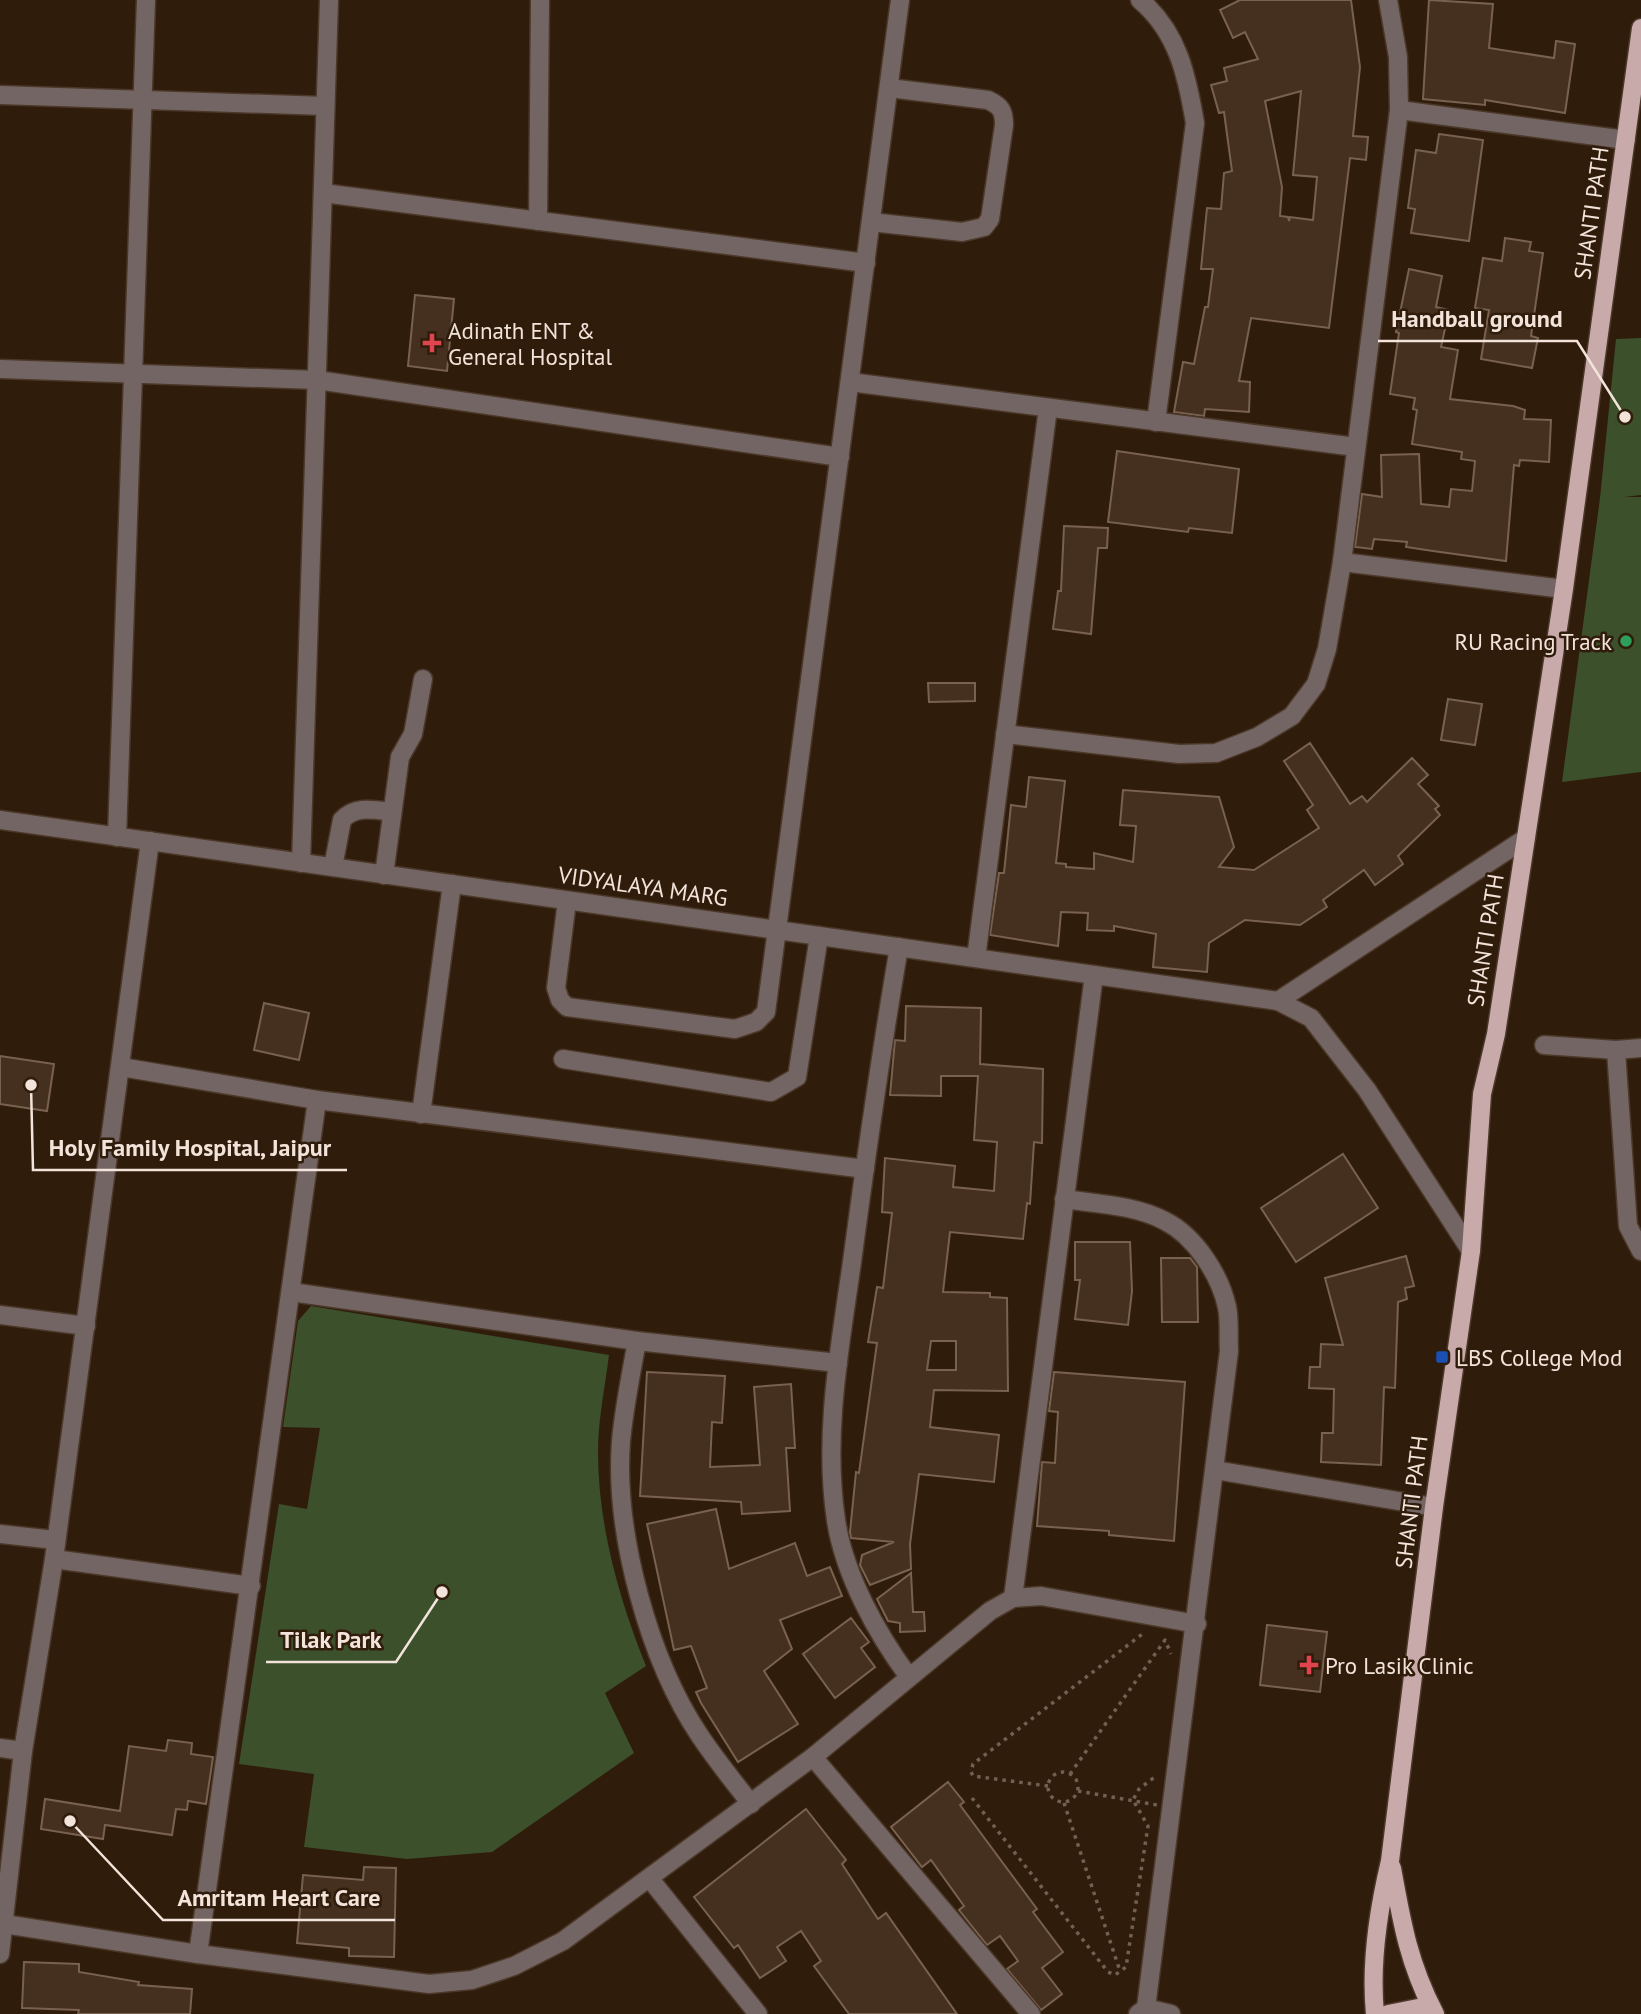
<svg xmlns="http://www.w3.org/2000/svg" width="1641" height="2014" viewBox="0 0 1641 2014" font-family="'PT Sans',sans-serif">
  <rect width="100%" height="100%" fill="#301c0b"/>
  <!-- green -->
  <g fill="#3c502c">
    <polygon points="1641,338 1641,495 1624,497 1641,497 1641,772 1562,782 1600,498 1616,339"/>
    <path d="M311 1306 609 1355C605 1387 598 1420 598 1452 598 1525 619 1599 646 1666L605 1693 634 1753 492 1852 407 1859 304 1847 314 1774 239 1764 279 1504 307 1509 320 1428 283 1427 298 1321Z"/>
  </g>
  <!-- building -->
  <g fill="#452f1f" stroke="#79614f" stroke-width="2" fill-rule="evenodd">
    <path d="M1240 0H1351L1360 67 1353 136 1368 137 1366 160 1350 158 1329 328 1251 318 1239 381 1250 382 1249 412 1205 409 1204 416 1174 412 1183 362 1194 364 1205 307H1208L1213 269H1201L1207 208 1221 209 1224 173 1232 171 1224 112 1219 113 1211 85 1227 81 1224 68 1258 59 1245 32 1233 38 1220 10ZM1301 91 1293 175 1317 177 1313 220 1290 217 1289 221 1288 217 1280 216 1282 187 1265 101Z"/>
    <polygon points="1429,0 1493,4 1489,48 1554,58 1556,41 1575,44 1565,113 1485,100 1485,105 1423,99"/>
    <polygon points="1439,134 1483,140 1469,241 1411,233 1415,209 1408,208 1416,150 1436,153"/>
    <polygon points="1505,238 1531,242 1529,251 1543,253 1531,336 1538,338 1532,368 1481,359 1489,310 1475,308 1483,258 1502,261"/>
    <polygon points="1409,269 1442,276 1436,307 1449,310 1441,347 1458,350 1450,399 1513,406 1525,410 1524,419 1551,420 1549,462 1520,460 1519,466 1514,465 1506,561 1433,551 1406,547 1407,542 1374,539 1372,549 1355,547 1362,494 1382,497 1381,455 1419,454 1421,504 1449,507 1451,489 1472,491 1475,461 1461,459 1462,452 1412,444 1417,410 1413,409 1415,398 1390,394 1399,333 1396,332"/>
    <polygon points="415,295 454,299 447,371 408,366"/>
    <polygon points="1117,451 1239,469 1232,533 1189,528 1188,532 1108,522"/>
    <polygon points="1064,526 1108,528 1107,548 1098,548 1091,634 1053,629 1058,591 1061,591"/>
    <polygon points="928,683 975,683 975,701 929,702"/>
    <polygon points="1448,699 1482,704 1475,745 1441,740"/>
    <polygon points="1310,743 1350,804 1362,796 1367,802 1412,758 1428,775 1418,784 1439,806 1435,809 1440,815 1398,856 1403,864 1375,885 1364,870 1323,900 1327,907 1300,925 1245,920 1209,943 1207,972 1153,967 1156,934 1114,926 1114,931 1087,930 1088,913 1061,912 1058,946 990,935 999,873 1004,873 1011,805 1026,807 1029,777 1065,781 1056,863 1066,864 1066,867 1094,869 1094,853 1133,862 1136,826 1120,825 1123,790 1219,797 1234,847 1219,867 1254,870 1319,828 1307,810 1313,805 1284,761"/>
    <polygon points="264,1003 309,1013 299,1060 254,1050"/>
    <path d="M906 1006 981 1008 980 1064 1043 1069 1042 1143 1034 1142 1030 1204 1027 1203 1023 1239 950 1232 943 1292 990 1293V1297L1007 1298 1008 1391 934 1390 930 1427 999 1435 994 1482 919 1474 910 1544 911 1569 870 1585 860 1565 862 1555 894 1542 851 1538 850 1532 856 1472 859 1473 877 1343 868 1342 877 1287 883 1288 892 1213 882 1212 885 1158 955 1166 953 1187 994 1191 997 1142 974 1140 978 1076H941V1096L890 1095 895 1040 905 1041ZM931 1341H956V1370H927Z"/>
    <polygon points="0,1056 54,1064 47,1111 0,1104"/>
    <polygon points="1343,1154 1378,1208 1296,1262 1261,1208"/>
    <polygon points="1075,1242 1130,1242 1132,1291 1128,1325 1075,1319 1080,1280 1075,1280"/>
    <polygon points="1406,1256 1414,1286 1405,1288 1407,1299 1398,1302 1395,1388 1384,1387 1381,1465 1321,1462 1322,1433 1333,1433 1334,1389 1309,1388 1310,1367 1320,1367 1321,1344 1343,1345 1325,1278"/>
    <polygon points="1161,1258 1190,1258 1197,1267 1198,1322 1162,1322"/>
    <polygon points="647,1372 725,1376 722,1423 712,1422 710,1467 760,1465 754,1387 791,1384 795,1448 786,1448 790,1511 742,1514 741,1502 640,1496"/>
    <polygon points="1054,1372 1185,1382 1174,1541 1109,1535 1109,1531 1037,1526 1042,1462 1055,1463 1058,1412 1049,1411"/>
    <polygon points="716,1509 729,1569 795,1543 807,1576 830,1567 842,1596 780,1620 792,1649 764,1671 798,1724 738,1762 701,1703 696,1692 707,1688 691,1646 674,1650 647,1524"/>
    <polygon points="911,1573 913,1612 924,1612 925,1631 900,1632 900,1623 888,1621 877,1599"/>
    <polygon points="851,1618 869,1642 861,1648 875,1667 835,1698 803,1654"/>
    <polygon points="1267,1625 1327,1632 1320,1692 1260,1685"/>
    <polygon points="168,1740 192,1743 191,1754 213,1757 206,1804 188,1801 187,1810 176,1809 172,1835 105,1825 103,1839 41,1829 45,1799 120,1811 129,1746 166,1751"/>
    <polygon points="948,1782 964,1802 960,1805 1037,1909 1033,1912 1063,1952 1042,1968 1062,1994 1041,2010 1007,1969 1018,1961 1000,1936 987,1945 959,1910 964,1906 931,1860 922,1867 891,1827"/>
    <polygon points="806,1809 846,1860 842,1864 878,1919 886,1913 957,2014 849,2014 814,1966 821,1961 801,1931 777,1947 786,1961 760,1978 738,1945 734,1948 694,1897"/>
    <polygon points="364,1867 396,1868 394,1957 349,1956 349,1948 297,1943 303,1875 363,1880"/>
    <polygon points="24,1962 79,1964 79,1972 139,1982 138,1985 192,1989 190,2014 78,2014 79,2010 22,2008"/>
  </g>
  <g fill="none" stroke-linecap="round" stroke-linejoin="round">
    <defs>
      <g id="minor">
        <path d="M1140 0C1178 32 1187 76 1195 123L1156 422"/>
        <polyline points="0,95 325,106"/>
        <polyline points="1399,110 1626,140"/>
        <polyline points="323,193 866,263"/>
        <polyline points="538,221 540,0"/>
        <path d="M871 222 962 232 984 227 990 219 1004 125C1004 111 1001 106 988 100L889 88"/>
        <polyline points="0,369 317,380 840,457"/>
        <polyline points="850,382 1356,447"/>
        <polyline points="1342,562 1564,589"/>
        <polyline points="1005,734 1179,754 1216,753 1257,737 1292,716 1316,684 1327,649 1342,562 1399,110 1398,57 1388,0"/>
        <polyline points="0,820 1278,1001 1311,1018 1367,1090 1471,1251"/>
        <polyline points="117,837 146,0"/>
        <polyline points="301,863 329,0"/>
        <path d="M333 867 342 820C355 805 375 810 392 812"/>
        <polyline points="384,875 400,757 413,734 423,679"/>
        <polyline points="567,901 556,988 560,1000 567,1007 735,1029 756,1022 766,1012 900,0"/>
        <path d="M899 947C881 1052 866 1157 852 1262 840 1347 823 1434 836 1520 844 1574 877 1634 909 1677"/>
        <polyline points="976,958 1048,408"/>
        <polyline points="1278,1001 1526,838"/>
        <polyline points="1544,1045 1616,1050 1628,1226 1641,1251"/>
        <polyline points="1616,1050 1641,1048"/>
        <polyline points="563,1059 771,1092 797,1077 819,936"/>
        <polyline points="121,1067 317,1100 865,1169"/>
        <polyline points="421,1114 452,884"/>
        <path d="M1064 1199C1097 1204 1135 1205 1165 1221 1195 1236 1220 1275 1227 1307 1230 1321 1228 1337 1229 1351L1146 2008"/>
        <polyline points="291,1292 637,1341 838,1363"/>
        <polyline points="0,1315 86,1326"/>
        <path d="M637 1341C631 1374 624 1408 621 1441 614 1533 649 1660 700 1736 716 1760 734 1782 751 1804"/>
        <polyline points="1215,1470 1434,1507"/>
        <polyline points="0,1534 55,1540"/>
        <polyline points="54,1559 251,1586"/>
        <polyline points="1013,1598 1094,975"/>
        <polyline points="0,1748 23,1751"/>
        <polyline points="813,1757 1031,2014"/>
        <polyline points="650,1879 758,2014"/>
        <polyline points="4,1924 198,1954 429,1984 472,1980 514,1966 563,1941 813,1757 990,1611 1013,1598 1041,1596 1197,1624"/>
        <polyline points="0,1954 23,1751 54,1559 150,841"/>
        <polyline points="198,1954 317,1100"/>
        <polyline points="1138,2014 1146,2008 1171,2014"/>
      </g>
      <g id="major">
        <path d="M1392 1868C1402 1924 1409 1964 1435 2014"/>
        <path d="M1375 2014C1370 1963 1378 1911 1390 1861L1434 1507 1471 1251 1482 1094 1496 1034 1564 589 1641 28"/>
        <polyline points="1388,2014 1418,2008 1430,2014"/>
      </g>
    </defs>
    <!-- minor casing -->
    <use href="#minor" stroke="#4b3828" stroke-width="21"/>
    <!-- major casing -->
    <use href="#major" stroke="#4b3828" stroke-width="21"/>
    <!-- path -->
    <g stroke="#726052" stroke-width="3.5" stroke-dasharray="3.5 5" stroke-linecap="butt">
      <circle cx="1063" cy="1787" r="15"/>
      <polyline points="1070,1774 1165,1640 1171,1654"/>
      <polyline points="1048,1786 973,1776 971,1772 973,1764 1145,1632"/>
      <polyline points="1078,1791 1157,1805"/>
      <polyline points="972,1798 1108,1972 1115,1975 1126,1967 1148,1826 1133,1800 1139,1789 1156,1776"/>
      <polyline points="1064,1803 1120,1971"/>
    </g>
    <!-- minor -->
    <use href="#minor" stroke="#746565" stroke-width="18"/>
    <!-- major -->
    <use href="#major" stroke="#c8aaaa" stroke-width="18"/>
  </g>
  <!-- markers -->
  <g fill="#e0444e" stroke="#301c0b" stroke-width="2.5">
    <path d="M428.5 332.5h7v7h7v7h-7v7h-7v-7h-7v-7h7z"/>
    <path d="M1305.5 1654.5h7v7h7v7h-7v7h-7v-7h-7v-7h7z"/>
  </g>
  <circle fill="#2e9e5b" stroke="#301c0b" stroke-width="2.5" cx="1626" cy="641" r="7"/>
  <rect fill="#1a4fb4" stroke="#301c0b" stroke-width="2.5" x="1435" y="1350" width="14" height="14" rx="3.5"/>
  <g text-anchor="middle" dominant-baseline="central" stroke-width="5" stroke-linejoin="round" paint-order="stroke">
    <!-- street labels -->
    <g font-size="23" fill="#f2e4da" stroke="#301c0b">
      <text transform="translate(1591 213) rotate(-82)">SHANTI PATH</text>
      <text transform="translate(643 886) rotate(8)">VIDYALAYA MARG</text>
      <text transform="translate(1485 940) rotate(-81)">SHANTI PATH</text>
      <text transform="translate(1411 1502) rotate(-83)">SHANTI PATH</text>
    </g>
    <!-- poi labels -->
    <g font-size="23" fill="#f2e4da" stroke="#301c0b" text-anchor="start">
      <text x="448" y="330">Adinath ENT &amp;<tspan x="448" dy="26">General Hospital</tspan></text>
      <text x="1612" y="641" text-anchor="end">RU Racing Track</text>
      <text x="1456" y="1357">LBS College Mod</text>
      <text x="1325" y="1665">Pro Lasik Clinic</text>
    </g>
  </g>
  <!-- callouts -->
  <path fill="none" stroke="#f2e4da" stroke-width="2.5" d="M1625 417L1577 341H1378M31 1085L33 1170H347M442 1592L396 1662H266M70 1821L163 1920H395"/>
  <g fill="#f2e4da" stroke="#301c0b" stroke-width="2.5">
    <circle cx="1625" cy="417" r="7"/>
    <circle cx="31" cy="1085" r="7"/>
    <circle cx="442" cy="1592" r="7"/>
    <circle cx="70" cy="1821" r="7"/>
  </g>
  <g font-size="24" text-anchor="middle" font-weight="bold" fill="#f2e4da" stroke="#301c0b" stroke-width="5" stroke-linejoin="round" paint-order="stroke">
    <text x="1477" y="327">Handball ground</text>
    <text x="190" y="1156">Holy Family Hospital, Jaipur</text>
    <text x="331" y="1648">Tilak Park</text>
    <text x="279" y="1906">Amritam Heart Care</text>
  </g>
</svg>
